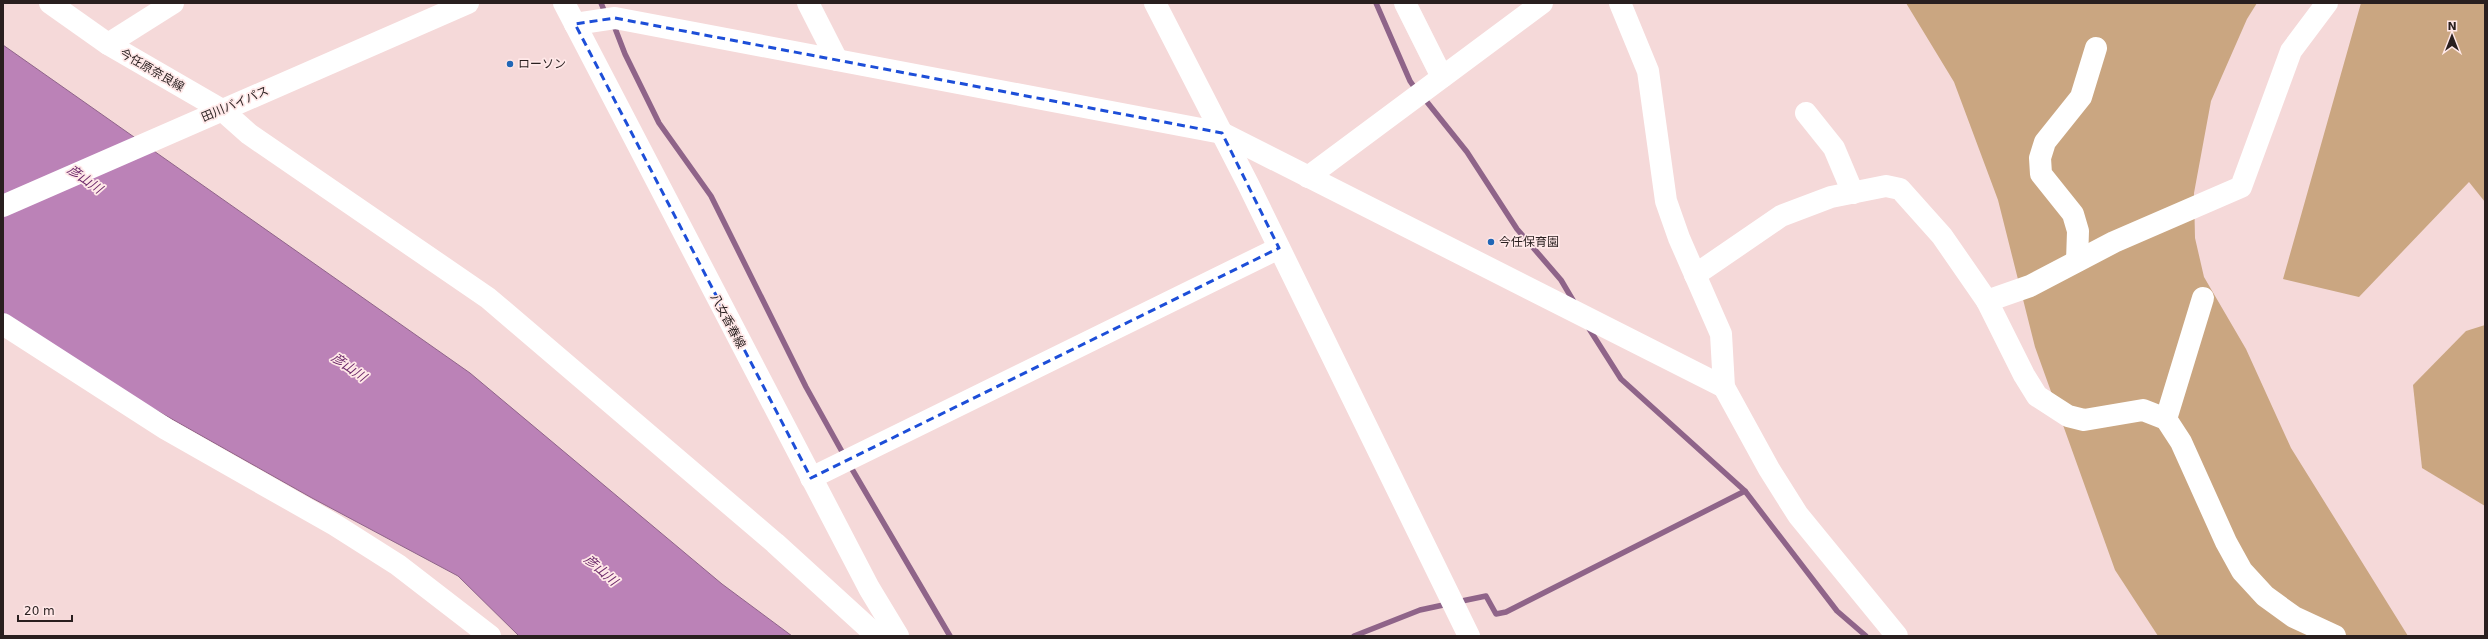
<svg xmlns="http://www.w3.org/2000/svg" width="2488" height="639" viewBox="0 0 2488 639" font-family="'DejaVu Sans','Noto Sans JP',sans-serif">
  <rect width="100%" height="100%" fill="#f5d9d9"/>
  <!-- green -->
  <g fill="#caa681">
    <polygon points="1906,3 2257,3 2247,19 2211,101 2194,193 2195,238 2204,277 2246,349 2291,448 2408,636 2158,636 2115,570 2035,347 1998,200 1954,82"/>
    <polygon points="2361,3 2485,3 2485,202 2469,182 2359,297 2283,279"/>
    <polygon points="2485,325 2485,506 2422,468 2413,385 2466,331"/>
  </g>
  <!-- water -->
  <polygon fill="#bb82b7" stroke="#8f6489" points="3,45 470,373 722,584 792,636 519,636 458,576 312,498 37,343 3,312"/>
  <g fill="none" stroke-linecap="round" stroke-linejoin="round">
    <!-- stream -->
    <g stroke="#8f6489" stroke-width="5.5">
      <polyline points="601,3 606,15"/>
      <polyline points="1376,3 1410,81 1417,91"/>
      <polyline points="613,23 625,54 659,123 711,196 806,387 845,457"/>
      <polyline points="1423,97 1467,152 1517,229 1561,280 1574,302"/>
      <polyline points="1588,327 1621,379 1745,491 1837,611 1866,636"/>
      <polyline points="849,464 950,636"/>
      <polyline points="1457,602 1486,596 1496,614 1506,612 1745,491"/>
      <polyline points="1354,636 1420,610 1448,604"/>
    </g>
    <!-- minor -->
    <g stroke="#fff" stroke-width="22">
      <polyline points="50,3 108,44"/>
      <polyline points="808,3 837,60"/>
      <polyline points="1155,3 1248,184 1469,636"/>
      <polyline points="1405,3 1442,77"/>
      <polyline points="1620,3 1648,71 1666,201 1679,238 1721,334 1724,387 1769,469 1798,515 1897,636"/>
      <polyline points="2327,3 2291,51 2241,187 2114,242 2030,286 1987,301 2024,375 2037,396 2068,416 2084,420 2143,410 2166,419 2181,442 2226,542 2242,571 2265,596 2294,617 2335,636"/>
      <polyline points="575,24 615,18 1222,133 1724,387"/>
      <polyline points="222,110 249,134 488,298 775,543 877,636"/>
      <polyline points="1806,113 1834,148 1853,193"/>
      <polyline points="1308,177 1542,3"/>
      <polyline points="2077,261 2078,231 2073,214 2041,174 2040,158 2045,142 2081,97 2096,48"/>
      <polyline points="1695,275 1781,216 1831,197 1886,186 1900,189 1942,236 1987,301"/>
      <polyline points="3,324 166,429 335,525 398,565 490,636"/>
      <polyline points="2166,419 2203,298"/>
      <polyline points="811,478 1279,248"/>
    </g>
    <!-- major -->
    <g stroke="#fff" stroke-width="22">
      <polyline points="173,3 108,44 222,110"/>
      <polyline points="564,3 869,588 898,636"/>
    </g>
    <!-- highway -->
    <polyline stroke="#fff" stroke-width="22" points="3,206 468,3"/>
  </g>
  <!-- marked area -->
  <path fill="none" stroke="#1d4ed8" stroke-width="3" stroke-dasharray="8 5" stroke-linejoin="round" d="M615 18 1222 133 1279 248 811 478 575 24Z"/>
  <!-- markers -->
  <g fill="#2066b6" stroke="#ffe8e8" stroke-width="1.5">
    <circle cx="510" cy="64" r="4"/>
    <circle cx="1491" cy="242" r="4"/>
  </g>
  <g text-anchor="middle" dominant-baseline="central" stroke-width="3.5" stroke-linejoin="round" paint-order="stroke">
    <!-- poi labels -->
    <g font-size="12" fill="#291f1f" stroke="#ffe8e8" text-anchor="start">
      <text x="518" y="64">ローソン</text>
      <text x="1499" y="242">今任保育園</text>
    </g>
    <!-- street labels -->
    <g font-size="12" fill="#291f1f" stroke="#ffe8e8">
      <text transform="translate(152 70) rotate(30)">今任原奈良線</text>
      <text transform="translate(235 104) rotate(-23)">田川バイパス</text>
      <text transform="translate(728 321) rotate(62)">八女香春線</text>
    </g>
    <!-- water labels -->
    <g font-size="13" font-style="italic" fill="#6c286a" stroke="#ffe8e8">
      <text transform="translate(85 179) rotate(35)">彦山川</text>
      <text transform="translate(349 367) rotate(35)">彦山川</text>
      <text transform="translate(601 570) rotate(41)">彦山川</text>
    </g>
  </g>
  <!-- border -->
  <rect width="2488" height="639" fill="none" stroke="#291f1f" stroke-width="8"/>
  <!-- north arrow -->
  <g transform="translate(2452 36)" stroke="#ffe8e8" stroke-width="3" paint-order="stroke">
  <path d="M0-3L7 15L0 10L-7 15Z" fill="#291f1f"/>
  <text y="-6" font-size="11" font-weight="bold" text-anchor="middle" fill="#291f1f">N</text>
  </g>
  <!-- scale -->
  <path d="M18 615v6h54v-6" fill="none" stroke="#291f1f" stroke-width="2"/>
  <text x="24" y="615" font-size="12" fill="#291f1f" stroke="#ffe8e8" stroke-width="3" paint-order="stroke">20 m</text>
</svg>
